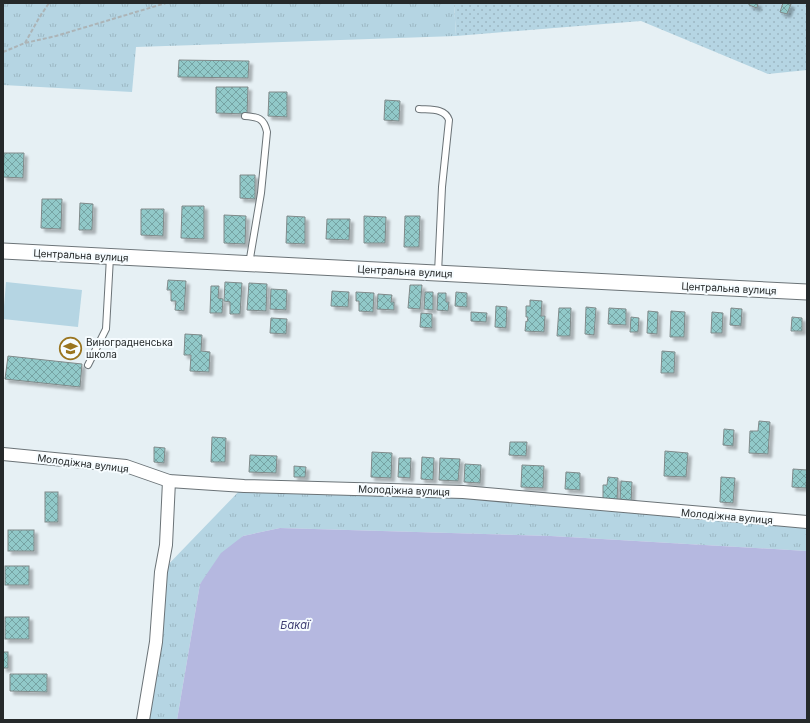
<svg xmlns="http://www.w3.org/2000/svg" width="810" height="723" viewBox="0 0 810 723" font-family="Inter,sans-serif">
  <defs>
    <pattern id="grass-tufts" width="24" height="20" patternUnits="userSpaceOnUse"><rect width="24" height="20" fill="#b5d5e3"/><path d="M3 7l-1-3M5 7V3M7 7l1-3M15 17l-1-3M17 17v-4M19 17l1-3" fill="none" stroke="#9cb7c3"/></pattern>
    <pattern id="park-dots" width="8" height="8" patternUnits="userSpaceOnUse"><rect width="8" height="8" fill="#b5d5e3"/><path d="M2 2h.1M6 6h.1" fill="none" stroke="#9cb7c3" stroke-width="1.8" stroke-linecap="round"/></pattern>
    <pattern id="building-cross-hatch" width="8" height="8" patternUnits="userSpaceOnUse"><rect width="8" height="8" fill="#91c9c9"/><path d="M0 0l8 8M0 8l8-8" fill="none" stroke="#76a3a3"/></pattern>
    <filter id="shadow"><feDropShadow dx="3.5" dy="3.5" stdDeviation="1" flood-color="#0004"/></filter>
  </defs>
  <rect width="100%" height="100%" fill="#e6f0f4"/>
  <!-- grass -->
  <g fill="url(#grass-tufts)">
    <polygon points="3,3 454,3 456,36 136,47 132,92 3,85"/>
    <polygon points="244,486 314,487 807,522 807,551 551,536 280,528 243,536 200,584 177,720 143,720 161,572"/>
  </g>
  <!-- park -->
  <polygon fill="url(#park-dots)" points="454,3 807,3 807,70 768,74 641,21 456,36"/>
  <!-- pitch -->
  <polygon fill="#b5d5e3" points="6,282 82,290 78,327 3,319"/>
  <!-- water -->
  <polygon fill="#b5b8e0" points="280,528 551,536 807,551 807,720 177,720 200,584 221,553 243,536"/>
  <!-- building -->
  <g fill="url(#building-cross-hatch)" stroke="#808a8a" filter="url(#shadow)">
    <polygon points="749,3 758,3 757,8 749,5"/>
    <polygon points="783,3 791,4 787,14 780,12"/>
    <polygon points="179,60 249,61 248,78 178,77"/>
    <polygon points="216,87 248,87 247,114 216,113"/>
    <polygon points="269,92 287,92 287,117 268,116"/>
    <polygon points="385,100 400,101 399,121 384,120"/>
    <polygon points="4,153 24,153 23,178 3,177"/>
    <polygon points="240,175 255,175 255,199 240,198"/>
    <polygon points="42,199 62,199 61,229 41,228"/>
    <polygon points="80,203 93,204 92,230 79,230"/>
    <polygon points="182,206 204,206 204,239 181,238"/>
    <polygon points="141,209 164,209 163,236 141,235"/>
    <polygon points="224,215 246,216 245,244 224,243"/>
    <polygon points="287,216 305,217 305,244 286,243"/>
    <polygon points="364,216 386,217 385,243 364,243"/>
    <polygon points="405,216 420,216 419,247 404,247"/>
    <polygon points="327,219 350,219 349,240 326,239"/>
    <polygon points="168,280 186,281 184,311 175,310 176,301 171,301 171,290 167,290"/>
    <polygon points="225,282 242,283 240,314 230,314 230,302 224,301"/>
    <polygon points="249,283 267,284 266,311 247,310"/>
    <polygon points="410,285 422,285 420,309 408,308"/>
    <polygon points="211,286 219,286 218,298 223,299 222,313 210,313"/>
    <polygon points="271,289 287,290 286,310 270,309"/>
    <polygon points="332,291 349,292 348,307 331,306"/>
    <polygon points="356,292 374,293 373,312 359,311 359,301 356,301"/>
    <polygon points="425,292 433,292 433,310 424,309"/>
    <polygon points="456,292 467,293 467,307 455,306"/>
    <polygon points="438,293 446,293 446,302 449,302 448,311 437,310"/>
    <polygon points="378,294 392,295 391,302 394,302 394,310 377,309"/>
    <polygon points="530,300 542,301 541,316 545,316 544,332 525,331 526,321 527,322 528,317 526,317 526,306 530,306"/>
    <polygon points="496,306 507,307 506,328 495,327"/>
    <polygon points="586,307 596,308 594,335 585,334"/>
    <polygon points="559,308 571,308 570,336 557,336"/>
    <polygon points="609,308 626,309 626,325 608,324"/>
    <polygon points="731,308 742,309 741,326 730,325"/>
    <polygon points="648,311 658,312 657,334 647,333"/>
    <polygon points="671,311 685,312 684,337 670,337"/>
    <polygon points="471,312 487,313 486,322 471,321"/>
    <polygon points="712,312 723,313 722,333 711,333"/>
    <polygon points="421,313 432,314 432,328 420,327"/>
    <polygon points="631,317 639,318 638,332 630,332"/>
    <polygon points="792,317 802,318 802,331 791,331"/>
    <polygon points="271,318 287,319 286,334 270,333"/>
    <polygon points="185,334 202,335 201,351 210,352 209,372 190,371 191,355 184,355"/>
    <polygon points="662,351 675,352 674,373 661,373"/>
    <polygon points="8,356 82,364 80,387 5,379"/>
    <polygon points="759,421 770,422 768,454 749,453 750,431 758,431"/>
    <polygon points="724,429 734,430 733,446 723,445"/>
    <polygon points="212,437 226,438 225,462 211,462"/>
    <polygon points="510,442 527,442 526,456 509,455"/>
    <polygon points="154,447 165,448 164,463 154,462"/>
    <polygon points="665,451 688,453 686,477 664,476"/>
    <polygon points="372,452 392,453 391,478 371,477"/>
    <polygon points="250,455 277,456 276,473 249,472"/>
    <polygon points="422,457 434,458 433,480 421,479"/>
    <polygon points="399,458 411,458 410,478 398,477"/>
    <polygon points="440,458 460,459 458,481 439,480"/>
    <polygon points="465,464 481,465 480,483 464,482"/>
    <polygon points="522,465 544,466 543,488 521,487"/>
    <polygon points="294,466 306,467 305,477 294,477"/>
    <polygon points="793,469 807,470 806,488 792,487"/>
    <polygon points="566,472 580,473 580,490 565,489"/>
    <polygon points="608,477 618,478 617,501 603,501 603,485 607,485"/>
    <polygon points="721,477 735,478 733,503 720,502"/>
    <polygon points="621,481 632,482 631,503 620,502"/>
    <rect x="45" y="492" width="13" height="30"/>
    <rect x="8" y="530" width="26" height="21"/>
    <rect x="5" y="566" width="24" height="19"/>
    <rect x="5" y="617" width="24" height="22"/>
    <rect x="3" y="652" width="5" height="16"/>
    <polygon points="10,674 47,674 47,692 10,691"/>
  </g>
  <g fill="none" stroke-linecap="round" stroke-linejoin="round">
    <defs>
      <g id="service">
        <path d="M419 109C430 110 445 108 449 120L442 187 438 273"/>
        <path d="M245 116C258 117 264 118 267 132L261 193 249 264"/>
        <polyline points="88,365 106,329 110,257"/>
      </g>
      <g id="minor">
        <polyline points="3,454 126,466 169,481 244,486 463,492 807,522"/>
        <polyline points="143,720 156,642 161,572 166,545 169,481"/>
      </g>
      <polyline id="tertiary" points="3,251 807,292"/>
    </defs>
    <!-- service casing -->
    <use href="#service" stroke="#6b7377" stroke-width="8"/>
    <!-- minor casing -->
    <use href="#minor" stroke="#6b7377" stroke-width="14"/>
    <!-- tertiary casing -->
    <use href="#tertiary" stroke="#6b7377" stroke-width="17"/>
    <!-- path -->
    <g stroke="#acb4b7" stroke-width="2" stroke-dasharray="4 2" stroke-linecap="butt">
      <polyline points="25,43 39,18 49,3"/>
      <polyline points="3,52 25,43 56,36 166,3"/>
    </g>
    <!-- service -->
    <use href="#service" stroke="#fff" stroke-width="6"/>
    <!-- minor -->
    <use href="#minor" stroke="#fff" stroke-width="12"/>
    <!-- tertiary -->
    <use href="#tertiary" stroke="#fff" stroke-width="15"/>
  </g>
  <!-- icons -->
  <defs>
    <symbol id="school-ring" viewBox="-11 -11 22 22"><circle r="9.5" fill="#f6fcff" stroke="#9a7520" stroke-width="1.5"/><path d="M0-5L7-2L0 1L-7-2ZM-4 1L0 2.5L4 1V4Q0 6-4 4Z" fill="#9a7520"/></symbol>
  </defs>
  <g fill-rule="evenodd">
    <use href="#school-ring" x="58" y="336" width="25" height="25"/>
  </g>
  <g text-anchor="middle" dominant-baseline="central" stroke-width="4" stroke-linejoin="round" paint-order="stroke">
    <!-- street labels -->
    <g font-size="10" fill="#25292a" stroke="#f6fcff">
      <text transform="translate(81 255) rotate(3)">Центральна вулиця</text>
      <text transform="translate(405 271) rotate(3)">Центральна вулиця</text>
      <text transform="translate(729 288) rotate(3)">Центральна вулиця</text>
      <text transform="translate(83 463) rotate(7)">Молодіжна вулиця</text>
      <text transform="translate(404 490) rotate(2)">Молодіжна вулиця</text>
      <text transform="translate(727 516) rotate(5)">Молодіжна вулиця</text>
    </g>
    <!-- poi labels -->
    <g font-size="10" fill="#25292a" stroke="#f6fcff" text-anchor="start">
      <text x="86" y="342">Виноградненська<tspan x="86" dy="12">школа</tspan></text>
    </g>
    <!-- water labels -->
    <g font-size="11" font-style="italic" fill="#3e3e72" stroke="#f6fcff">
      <text x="295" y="625">Бакаї</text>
    </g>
  </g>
  <!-- border -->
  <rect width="810" height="723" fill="none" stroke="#25292a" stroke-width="8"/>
</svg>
